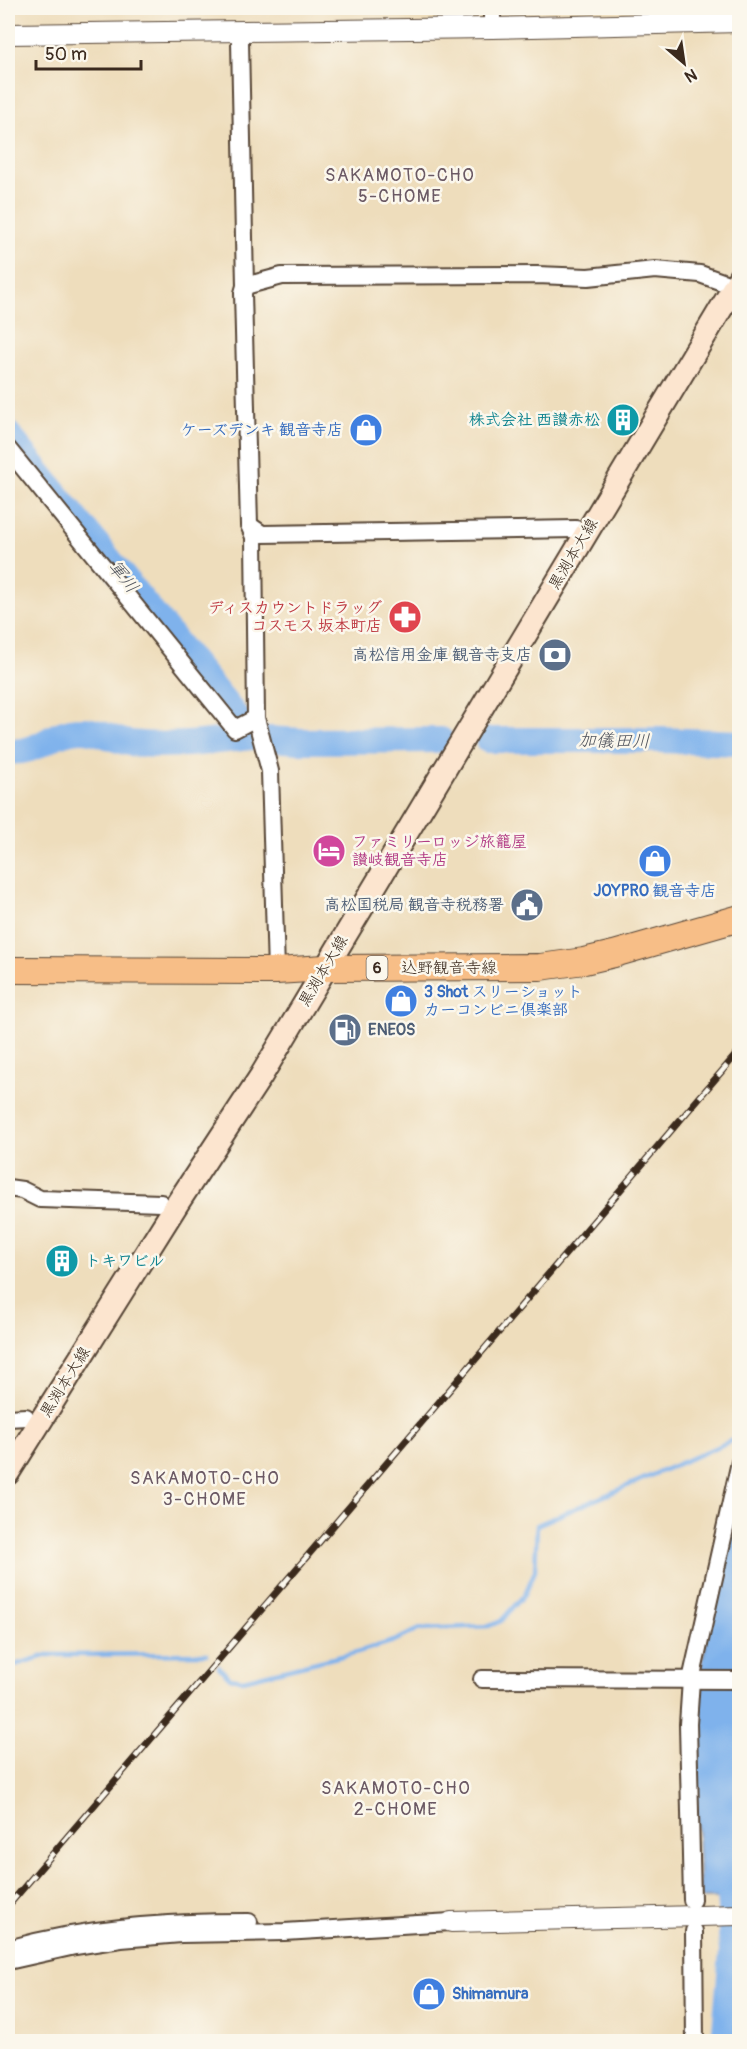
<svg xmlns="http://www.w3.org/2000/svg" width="747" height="2049" viewBox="0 0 747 2049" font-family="Pangolin,'Klee One',sans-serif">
  <rect width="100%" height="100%" fill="#fbf7ec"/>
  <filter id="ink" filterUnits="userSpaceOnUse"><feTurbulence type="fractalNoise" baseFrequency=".0167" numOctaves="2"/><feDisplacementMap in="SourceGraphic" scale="12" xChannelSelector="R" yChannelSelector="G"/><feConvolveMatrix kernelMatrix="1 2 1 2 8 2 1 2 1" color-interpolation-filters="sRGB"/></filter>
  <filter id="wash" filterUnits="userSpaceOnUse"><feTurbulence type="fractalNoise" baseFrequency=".008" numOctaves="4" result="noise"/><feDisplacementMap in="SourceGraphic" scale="24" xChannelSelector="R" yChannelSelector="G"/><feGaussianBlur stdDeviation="1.35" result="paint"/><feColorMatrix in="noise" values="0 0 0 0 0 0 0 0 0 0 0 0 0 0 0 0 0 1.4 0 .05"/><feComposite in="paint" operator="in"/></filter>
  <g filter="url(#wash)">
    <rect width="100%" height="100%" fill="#eeddbc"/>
    <!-- water -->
    <polygon fill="#7fb2ec" stroke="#5d6e85" stroke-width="1.5" points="739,1494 739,1898 700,1898 694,1712 702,1663"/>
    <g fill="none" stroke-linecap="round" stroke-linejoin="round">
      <!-- stream -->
      <g stroke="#7fb2ec" stroke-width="4.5">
        <polyline points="8,1667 48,1655 207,1654"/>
        <polyline points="219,1667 230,1678 243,1680 354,1653 394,1641 420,1629 489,1626 501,1621 525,1594 535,1571 537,1525 740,1437"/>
      </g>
      <!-- river -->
      <g stroke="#7fb2ec" stroke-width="26">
        <polyline points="8,434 238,719"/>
        <polyline points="268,739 301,741 441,740"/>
        <polyline points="488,740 659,740 740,743"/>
        <path d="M8 751C40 755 50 730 81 730 97 729 114 741 130 743 170 748 211 742 251 737"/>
        <polyline points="724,2042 732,1953 728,1865"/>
      </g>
    </g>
  </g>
  <g filter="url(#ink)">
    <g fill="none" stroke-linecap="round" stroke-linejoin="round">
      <defs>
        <g id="minor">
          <polyline points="492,8 492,28"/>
          <polyline points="240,41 245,286 243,293 249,525 254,537 256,718 270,771 276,971"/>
          <polyline points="245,286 282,276 537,275 588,277 655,270 700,274 725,283"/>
          <polyline points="8,449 235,729 256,718"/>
          <polyline points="249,525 262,534 576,529"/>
          <polyline points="8,1188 22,1190 40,1199 161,1203"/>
          <polyline points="8,1418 26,1417"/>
          <polyline points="482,1679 740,1680"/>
          <polyline points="692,1900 688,1724 691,1680 740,1462"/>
          <polyline points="694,1931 695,2042"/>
          <path d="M8 1949C86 1927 168 1922 249 1922"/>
          <polyline points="8,1961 75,1946 121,1939 181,1934 284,1932 451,1922"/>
        </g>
        <g id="tertiary">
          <polyline points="8,34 492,28 740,22"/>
          <polyline points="451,1922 740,1915"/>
        </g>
        <polyline id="secondary" points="8,1473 177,1204 261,1076 740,277"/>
        <polyline id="primary" points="8,970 276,971 325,968 540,967 584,961 614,954 740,918"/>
      </defs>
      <!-- minor casing -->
      <use href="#minor" stroke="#564536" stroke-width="20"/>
      <!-- tertiary casing -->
      <use href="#tertiary" stroke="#564536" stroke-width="22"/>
      <!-- secondary casing -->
      <use href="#secondary" stroke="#564536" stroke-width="26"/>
      <!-- primary casing -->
      <use href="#primary" stroke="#564536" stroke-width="28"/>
      <!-- minor -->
      <use href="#minor" stroke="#fff" stroke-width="16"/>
      <!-- tertiary -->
      <use href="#tertiary" stroke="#fff" stroke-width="20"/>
      <!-- secondary -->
      <use href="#secondary" stroke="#fce5cf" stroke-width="22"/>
      <!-- primary -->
      <use href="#primary" stroke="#f7be87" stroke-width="26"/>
      <defs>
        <polyline id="rail" points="8,1906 740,1050"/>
      </defs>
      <!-- rail casing -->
      <use href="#rail" stroke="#3b2a1e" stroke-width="7"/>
      <!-- rail -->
      <use href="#rail" stroke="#fbf7ec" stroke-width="4.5" stroke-dasharray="14" stroke-linecap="butt"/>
    </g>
  </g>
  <!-- icons -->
  <defs>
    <symbol id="building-disc" viewBox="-11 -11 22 22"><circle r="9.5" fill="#0f9aa8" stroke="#fbf7ec"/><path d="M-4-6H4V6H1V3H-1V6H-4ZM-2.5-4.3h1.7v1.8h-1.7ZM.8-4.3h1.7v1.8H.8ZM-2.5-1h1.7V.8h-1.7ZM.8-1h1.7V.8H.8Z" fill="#fff"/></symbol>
    <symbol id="shop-disc" viewBox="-11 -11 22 22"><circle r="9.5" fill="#3f7fe0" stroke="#fbf7ec"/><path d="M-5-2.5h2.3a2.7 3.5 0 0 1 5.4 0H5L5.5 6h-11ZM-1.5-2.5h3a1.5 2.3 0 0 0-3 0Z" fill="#fff"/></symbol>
    <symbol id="pharmacy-disc" viewBox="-11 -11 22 22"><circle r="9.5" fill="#e0444e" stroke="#fbf7ec"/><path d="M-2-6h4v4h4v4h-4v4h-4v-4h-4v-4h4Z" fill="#fff"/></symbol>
    <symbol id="bank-disc" viewBox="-11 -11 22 22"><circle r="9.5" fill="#5c6f8a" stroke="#fbf7ec"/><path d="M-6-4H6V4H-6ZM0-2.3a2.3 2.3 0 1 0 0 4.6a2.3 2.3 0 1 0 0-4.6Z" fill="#fff"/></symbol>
    <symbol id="hotel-disc" viewBox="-11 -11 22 22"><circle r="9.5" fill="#d1479c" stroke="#fbf7ec"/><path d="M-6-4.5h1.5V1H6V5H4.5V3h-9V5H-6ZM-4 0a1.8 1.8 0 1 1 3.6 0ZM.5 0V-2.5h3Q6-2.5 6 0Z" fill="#fff"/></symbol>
    <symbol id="civic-disc" viewBox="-11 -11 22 22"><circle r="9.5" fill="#5c6f8a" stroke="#fbf7ec"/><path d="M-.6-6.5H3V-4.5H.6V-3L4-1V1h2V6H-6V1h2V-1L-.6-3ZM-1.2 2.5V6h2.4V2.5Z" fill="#fff"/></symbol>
    <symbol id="fuel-disc" viewBox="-11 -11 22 22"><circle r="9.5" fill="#5c6f8a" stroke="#fbf7ec"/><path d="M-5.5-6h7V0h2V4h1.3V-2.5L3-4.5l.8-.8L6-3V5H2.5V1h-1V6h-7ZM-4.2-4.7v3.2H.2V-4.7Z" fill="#fff"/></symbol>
  </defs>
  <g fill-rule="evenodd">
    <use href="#building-disc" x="604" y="401" width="38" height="38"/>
    <use href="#shop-disc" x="347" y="411" width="38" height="38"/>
    <use href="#pharmacy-disc" x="386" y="598" width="38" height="38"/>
    <use href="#bank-disc" x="536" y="636" width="38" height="38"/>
    <use href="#hotel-disc" x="310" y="832" width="38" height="38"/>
    <use href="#shop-disc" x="636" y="842" width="38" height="38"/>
    <use href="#civic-disc" x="508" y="886" width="38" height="38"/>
    <use href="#shop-disc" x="382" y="982" width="38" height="38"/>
    <use href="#fuel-disc" x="326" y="1011" width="38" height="38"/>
    <use href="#building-disc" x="43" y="1242" width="38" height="38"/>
    <use href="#shop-disc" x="410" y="1975" width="38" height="38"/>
  </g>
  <g text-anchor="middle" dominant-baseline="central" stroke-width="5" stroke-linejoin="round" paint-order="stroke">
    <!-- shield labels -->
    <rect fill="#fbf7ec" stroke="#75685c" stroke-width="1.5" x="366.5" y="956" width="21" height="24" rx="4.5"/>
    <g font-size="15" font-weight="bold" fill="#3b2a1e">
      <text x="377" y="968">6</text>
    </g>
    <!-- culture labels -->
    <g font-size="16" font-weight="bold" fill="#0d838f" stroke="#fbf7ec" text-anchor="end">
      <text x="600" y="420">株式会社 西讃赤松</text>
      <text x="85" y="1261" text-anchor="start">トキワビル</text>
    </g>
    <!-- shop labels -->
    <g font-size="16" font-weight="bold" fill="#366cbe" stroke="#fbf7ec" text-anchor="start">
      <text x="343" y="430" text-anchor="end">ケーズデンキ 観音寺店</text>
      <text x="655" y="891" text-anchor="middle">JOYPRO 観音寺店</text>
      <text x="424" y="992">3 Shot スリーショット<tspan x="424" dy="18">カーコンビニ倶楽部</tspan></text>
      <text x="452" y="1994">Shimamura</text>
    </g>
    <!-- street labels -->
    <g font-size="16" fill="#3b2a1e" stroke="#fbf7ec">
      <text transform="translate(573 554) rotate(-59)">黒渕本大線</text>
      <text x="449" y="968">込野観音寺線</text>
      <text transform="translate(323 971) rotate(-59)">黒渕本大線</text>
      <text transform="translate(65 1382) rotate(-58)">黒渕本大線</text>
    </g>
    <!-- health labels -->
    <g font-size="16" font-weight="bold" fill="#be3a42" stroke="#fbf7ec" text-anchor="end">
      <text x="382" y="608">ディスカウントドラッグ<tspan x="382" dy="18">コスモス 坂本町店</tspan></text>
    </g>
    <!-- service labels -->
    <g font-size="16" font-weight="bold" fill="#4e5e75" stroke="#fbf7ec" text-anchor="end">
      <text x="532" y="655">高松信用金庫 観音寺支店</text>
      <text x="504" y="905">高松国税局 観音寺税務署</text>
      <text x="368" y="1030" text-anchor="start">ENEOS</text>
    </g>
    <!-- hotel labels -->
    <g font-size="16" font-weight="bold" fill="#b23c85" stroke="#fbf7ec" text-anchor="start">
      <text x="352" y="842">ファミリーロッジ旅籠屋<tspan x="352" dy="18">讃岐観音寺店</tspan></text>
    </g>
    <!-- neighbourhood labels -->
    <g font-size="18" letter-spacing="1.5" fill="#6b5964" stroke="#fbf7ec">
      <text x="400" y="175">SAKAMOTO-CHO<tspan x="400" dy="21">5-CHOME</tspan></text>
      <text x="205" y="1478">SAKAMOTO-CHO<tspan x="205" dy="21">3-CHOME</tspan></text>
      <text x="396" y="1788">SAKAMOTO-CHO<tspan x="396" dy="21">2-CHOME</tspan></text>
    </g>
    <!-- water labels -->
    <g font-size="18" font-style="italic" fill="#4f535c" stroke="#fbf7ec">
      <text transform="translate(123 577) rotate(51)">軍川</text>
      <text transform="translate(614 741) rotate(1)">加儀田川</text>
    </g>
  </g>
  <!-- margin -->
  <rect width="747" height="2049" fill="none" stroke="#fbf7ec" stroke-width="30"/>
  <!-- north arrow -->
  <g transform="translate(684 63) rotate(151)" stroke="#fbf7ec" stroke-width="4.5" paint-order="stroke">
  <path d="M0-4.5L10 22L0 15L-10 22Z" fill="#3b2a1e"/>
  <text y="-9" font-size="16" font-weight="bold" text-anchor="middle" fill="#3b2a1e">N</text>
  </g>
  <!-- scale -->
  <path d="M36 60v9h105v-9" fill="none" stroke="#3b2a1e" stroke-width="3"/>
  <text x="45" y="60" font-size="18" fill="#3b2a1e" stroke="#fbf7ec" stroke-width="4.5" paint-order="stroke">50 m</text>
</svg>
